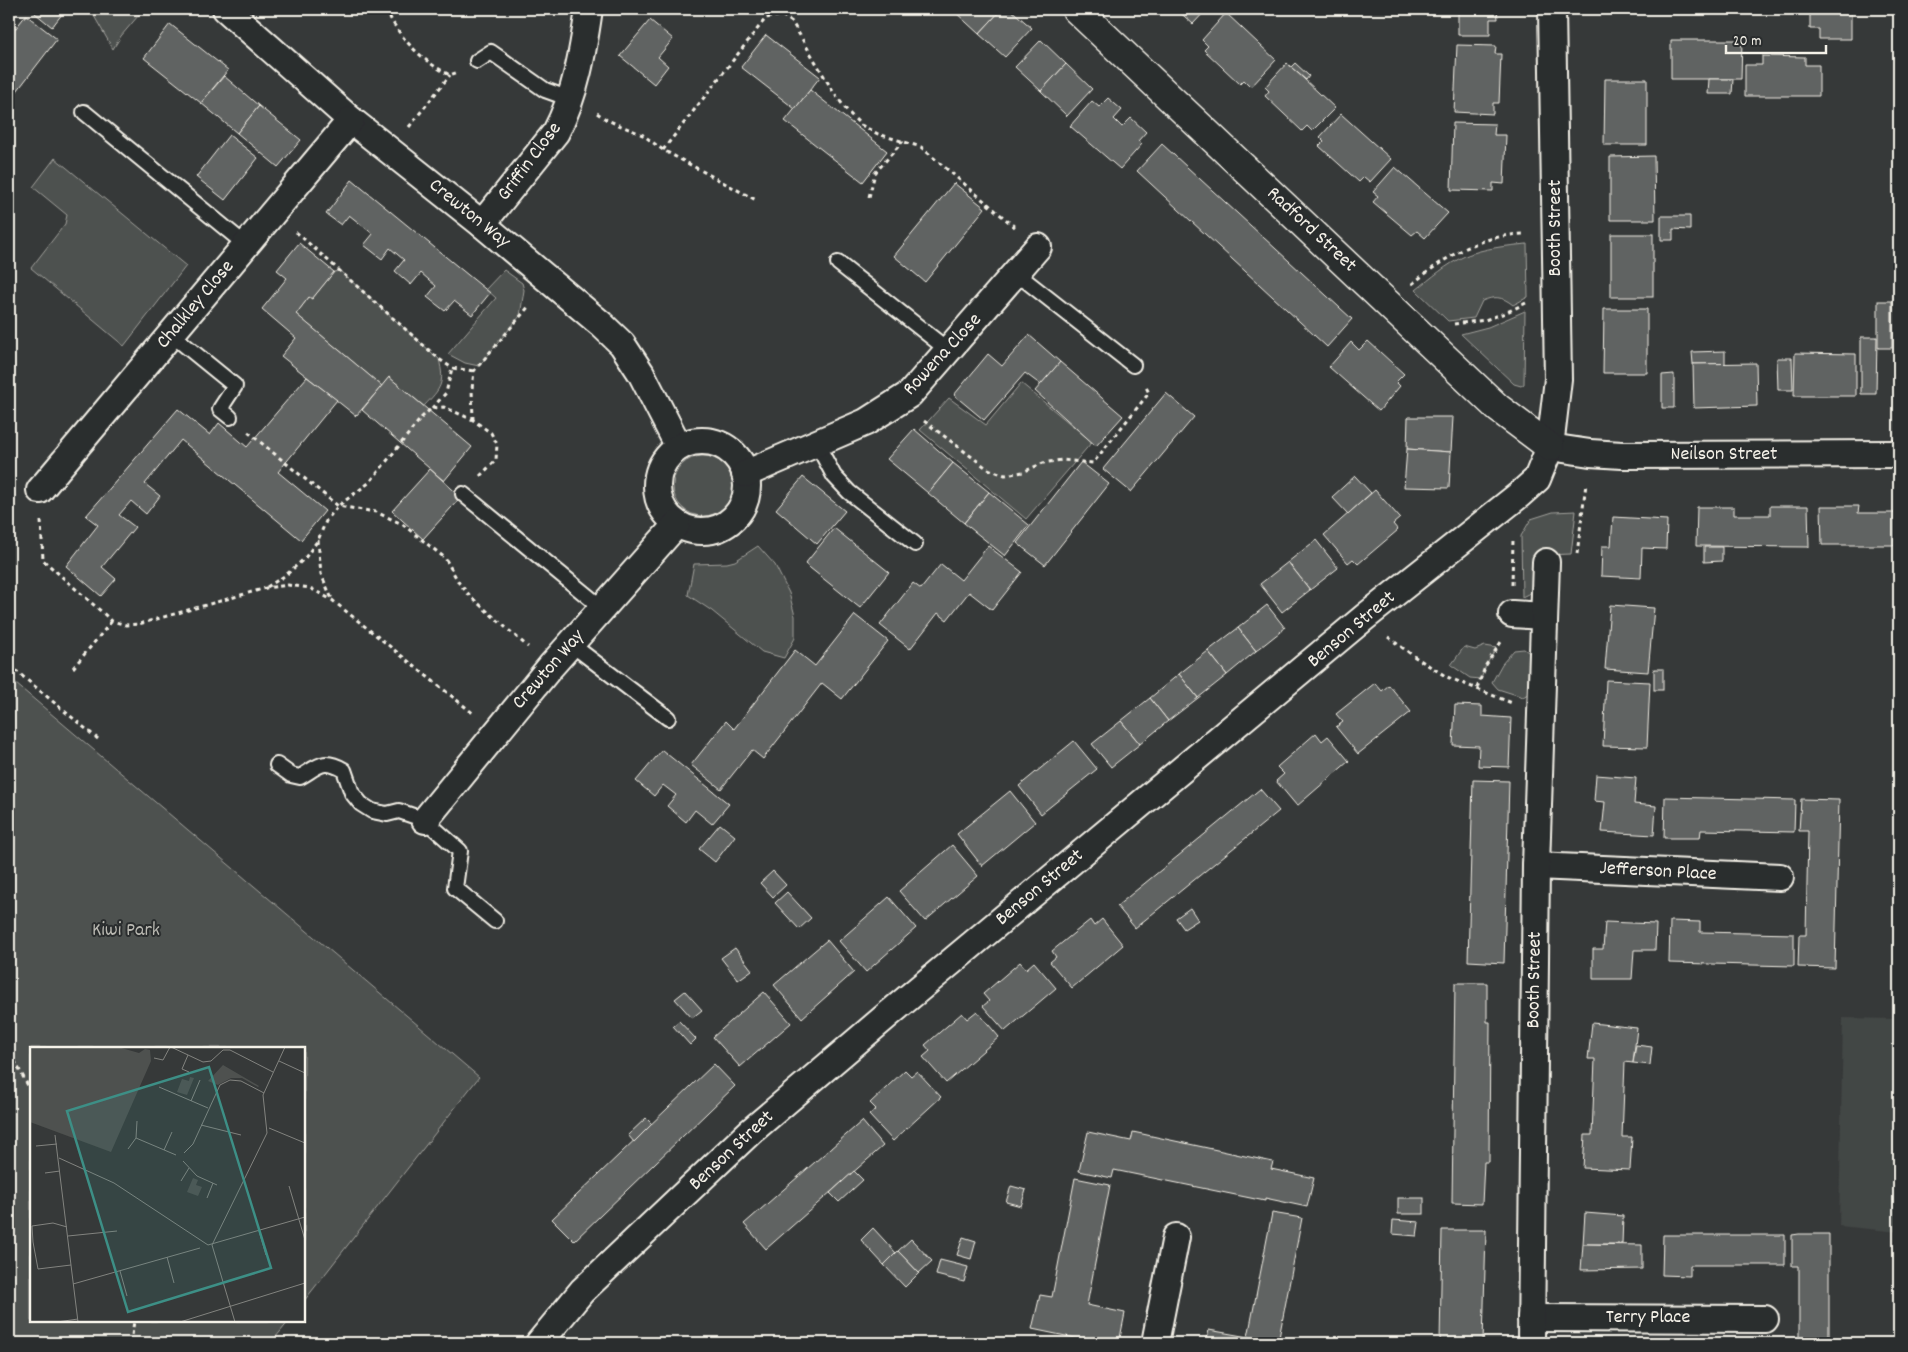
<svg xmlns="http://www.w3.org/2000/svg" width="1908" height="1352" viewBox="0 0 1908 1352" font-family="Dekko,sans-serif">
  <rect width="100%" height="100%" fill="#363939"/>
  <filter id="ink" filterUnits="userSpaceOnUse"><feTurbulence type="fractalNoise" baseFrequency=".02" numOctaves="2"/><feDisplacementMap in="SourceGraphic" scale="10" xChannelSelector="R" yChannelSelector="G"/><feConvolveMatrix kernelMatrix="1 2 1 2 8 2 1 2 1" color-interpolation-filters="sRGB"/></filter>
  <g filter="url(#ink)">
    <!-- built -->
    <polygon fill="#434645" points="1843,1018 1899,1019 1899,1232 1839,1226"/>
    <!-- green -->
    <g fill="#4e514f" stroke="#a1a19c">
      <polygon points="90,9 144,9 121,36 113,49"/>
      <polygon points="55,158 186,266 124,346 31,268 65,224 67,215 33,187"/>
      <path d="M1527 244 1528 297 1513 305C1502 296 1494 296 1482 301L1474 318 1448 321 1416 290C1431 278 1447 264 1465 256 1484 248 1506 246 1527 244Z"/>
      <polygon points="504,270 522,283 524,290 520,316 479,366 465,363 448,354 496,298 486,289"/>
      <path d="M340 271 439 359C445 384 441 388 424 406L389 377 382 386 296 314 309 297 312 299 334 272Z"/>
      <polygon points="1525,311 1524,384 1521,386 1514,384 1461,334 1488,327"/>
      <polygon points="1021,383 1092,442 1026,519 920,430 949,398 986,425"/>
      <circle cx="703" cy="486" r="30"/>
      <polygon points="1576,511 1571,554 1544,555 1538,589 1522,597 1521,536 1531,519 1553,512"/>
      <polygon points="758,546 775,565 789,593 795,616 795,638 784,658 762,652 712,611 688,595 694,564 727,563 735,561"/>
      <polygon points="1485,646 1497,648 1486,665 1481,679 1470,678 1451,665 1464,647 1475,650"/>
      <polygon points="1524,649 1532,655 1531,692 1523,697 1498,689 1492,682 1502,664 1514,650"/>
      <polygon points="9,678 479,1077 304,1301 304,1048 31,1048 31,1321 289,1321 271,1343 9,1343"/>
    </g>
    <!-- building -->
    <g fill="#616362" stroke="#f4f1e8">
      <polygon points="30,9 66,9 52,27"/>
      <polygon points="956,9 1002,9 979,34 954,11"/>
      <polygon points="1002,9 1010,9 1032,28 1005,57 979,34"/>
      <polygon points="1176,9 1207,9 1193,24"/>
      <polygon points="1458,9 1497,9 1498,19 1490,19 1490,35 1458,35"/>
      <polygon points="1810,9 1851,9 1851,39 1819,39 1819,29 1810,29"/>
      <polygon points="1226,13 1276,60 1251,87 1244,80 1240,84 1204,50 1208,46 1202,40"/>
      <polygon points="26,15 57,39 14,95 9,90 9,37"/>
      <polygon points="650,20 673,39 658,57 668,66 654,84 620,56"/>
      <polygon points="170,24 228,70 201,103 144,58"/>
      <polygon points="766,35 820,77 795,109 741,67"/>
      <polygon points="1041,40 1066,64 1041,91 1015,67"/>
      <polygon points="1671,40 1742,40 1741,79 1671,79"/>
      <polygon points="1457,45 1496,46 1495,54 1501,54 1499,103 1493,103 1493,114 1454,112"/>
      <polygon points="1762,56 1805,57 1805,65 1819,65 1819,96 1745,96 1745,65 1762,65"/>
      <polygon points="1287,63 1335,108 1312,131 1307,126 1302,131 1265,96 1269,91 1265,87"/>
      <polygon points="1295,63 1309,76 1306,80 1291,67"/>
      <polygon points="1066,64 1092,89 1067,116 1041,91"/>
      <polygon points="224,76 259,106 237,133 201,103"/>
      <polygon points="1605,79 1647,79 1647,145 1604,145"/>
      <polygon points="1709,79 1733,79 1732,94 1708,94"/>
      <polygon points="810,90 887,151 863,182 785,121"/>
      <polygon points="1108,98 1122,110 1114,119 1122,127 1131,118 1146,132 1138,141 1142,144 1120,169 1070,126 1092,101 1099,107"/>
      <polygon points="259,106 301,140 278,167 237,133"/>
      <polygon points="1341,114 1391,159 1370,182 1364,177 1359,182 1319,146 1324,141 1320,137"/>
      <polygon points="1453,123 1495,124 1494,135 1506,135 1504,184 1493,183 1493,191 1451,190"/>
      <polygon points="229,135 258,158 225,200 196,177"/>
      <polygon points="1162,144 1352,319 1327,347 1137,171"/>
      <polygon points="1654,156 1655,220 1610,220 1610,157"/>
      <polygon points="1395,167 1448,213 1425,238 1417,231 1412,235 1373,202 1378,196 1373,192"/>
      <polygon points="352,180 490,293 472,315 454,301 445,311 427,297 436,286 421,273 411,285 395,271 404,260 390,248 382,259 364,245 373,234 349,215 341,225 326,214"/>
      <polygon points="954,183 985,208 925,282 894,256"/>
      <polygon points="1661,216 1690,216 1690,230 1673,229 1673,240 1661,240"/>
      <rect x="1611" y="234" width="42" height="63"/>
      <polygon points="299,243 334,272 312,299 309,297 296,314 382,386 356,416 281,356 296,338 262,309 287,278 277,270"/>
      <rect x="1878" y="301" width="14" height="47"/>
      <polygon points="1604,309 1647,309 1647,373 1603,373"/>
      <polygon points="1029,335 1060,362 1041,385 1025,373 984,420 954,395 988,354 1002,366"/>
      <polygon points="1861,337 1877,337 1876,394 1861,394"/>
      <polygon points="1368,341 1404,374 1396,382 1400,386 1379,411 1329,367 1351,342 1359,350"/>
      <polygon points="1725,351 1725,364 1693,364 1692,352"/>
      <polygon points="1795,353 1856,354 1856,396 1794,396"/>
      <polygon points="1777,358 1792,358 1793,390 1778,390"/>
      <polygon points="1060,362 1123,416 1096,446 1035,391"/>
      <polygon points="1756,363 1757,406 1694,408 1693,364"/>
      <polygon points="1894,365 1899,365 1899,402 1895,403"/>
      <polygon points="1674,374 1674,408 1662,408 1662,375"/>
      <polygon points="307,377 337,400 278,472 325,511 301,540 181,440 145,484 160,496 146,514 131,501 119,515 135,527 102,567 116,579 101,596 66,566 98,525 86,516 178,409 210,435 219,423 247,447"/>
      <polygon points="389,377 472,447 444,481 362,410"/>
      <polygon points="1166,393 1194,417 1131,492 1103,469"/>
      <polygon points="1408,417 1453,417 1451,452 1407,449"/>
      <polygon points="914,429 953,463 928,493 887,459"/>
      <polygon points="1407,449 1451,452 1449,488 1404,487"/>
      <polygon points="1081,462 1109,484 1045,565 1017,543"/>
      <polygon points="953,463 989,492 964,523 928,493"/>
      <polygon points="430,469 461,497 423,539 392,511"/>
      <polygon points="1355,476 1371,493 1348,514 1332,497"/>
      <polygon points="803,477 845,511 817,544 776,509"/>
      <polygon points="1375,490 1400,518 1393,524 1398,530 1358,564 1353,559 1348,563 1324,535"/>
      <polygon points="989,492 1029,525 1005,556 964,523"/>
      <polygon points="1898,504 1899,545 1822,545 1821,506 1859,506 1858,513 1898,513"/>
      <polygon points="1770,506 1808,506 1809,547 1696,546 1697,507 1734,507 1734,515 1770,515"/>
      <polygon points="1613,517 1667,520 1666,549 1642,548 1641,578 1601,576 1602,546 1611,546"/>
      <polygon points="834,528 889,572 860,608 805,564"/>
      <polygon points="1316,540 1338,568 1310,590 1288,562"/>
      <polygon points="988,546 1022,572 992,610 969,592 947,620 938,613 910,649 880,625 913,583 921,589 941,564 961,580"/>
      <polygon points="1704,547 1722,547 1722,561 1704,562"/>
      <polygon points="1288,562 1310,590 1282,612 1260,584"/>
      <polygon points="1267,605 1285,628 1256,651 1238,628"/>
      <polygon points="1610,605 1654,608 1648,672 1605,669"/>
      <polygon points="855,615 888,641 842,699 822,683 763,759 752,750 721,789 691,765 726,721 734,729 795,650 815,666"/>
      <polygon points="1238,628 1256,651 1227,675 1208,651"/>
      <polygon points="1208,651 1227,675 1198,698 1179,674"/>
      <rect x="1654" y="669" width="9" height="21"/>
      <polygon points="1179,674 1198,698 1168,721 1150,698"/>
      <polygon points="1606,680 1650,682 1647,747 1603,746"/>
      <polygon points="1375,683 1382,691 1389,685 1411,712 1358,754 1336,727 1343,722 1336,714"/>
      <polygon points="1150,698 1168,721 1140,744 1121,721"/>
      <polygon points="1455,705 1482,706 1482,716 1511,718 1509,767 1478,766 1479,746 1453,745"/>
      <polygon points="1121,721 1140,744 1111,767 1092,744"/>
      <polygon points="1316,733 1322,741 1328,736 1349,761 1297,806 1276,781 1284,774 1277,767"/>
      <polygon points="1074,741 1097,769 1041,814 1019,786"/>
      <polygon points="662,750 729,804 712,824 695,810 686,822 667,806 676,795 663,785 654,796 636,781"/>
      <polygon points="1596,775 1636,778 1634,804 1656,806 1654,835 1602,832 1605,802 1594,801"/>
      <polygon points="1473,780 1509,781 1504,963 1468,961"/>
      <polygon points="1260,789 1279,811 1135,928 1117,906"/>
      <polygon points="1010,791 1035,822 982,866 957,834"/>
      <polygon points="1665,797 1795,800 1794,832 1701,830 1700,838 1664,838"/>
      <polygon points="1801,799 1839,800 1835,968 1798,967 1799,935 1806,935 1808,831 1799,831"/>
      <polygon points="720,824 735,836 715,862 699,849"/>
      <polygon points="952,845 978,876 925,921 899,891"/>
      <polygon points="773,871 786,885 773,897 760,883"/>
      <polygon points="787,892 811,918 799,929 775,903"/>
      <polygon points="889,897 916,928 866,972 839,941"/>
      <polygon points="1190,908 1198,920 1184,929 1176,918"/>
      <polygon points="1102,919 1123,945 1072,988 1050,962 1056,957 1052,951 1090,920 1094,926"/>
      <polygon points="1670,921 1700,922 1700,932 1794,934 1794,966 1669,963"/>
      <polygon points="1605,922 1656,924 1655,950 1634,950 1632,979 1593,979 1593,949 1603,949"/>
      <polygon points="827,940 854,972 802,1018 774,985"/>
      <polygon points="735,948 752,970 738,980 721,958"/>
      <polygon points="1020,962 1026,969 1034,962 1056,988 1005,1031 983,1006 989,1001 983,994"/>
      <polygon points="1455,983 1487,983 1487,1022 1490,1022 1489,1162 1484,1162 1482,1204 1452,1203"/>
      <polygon points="685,991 702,1010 692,1018 675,999"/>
      <polygon points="764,992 791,1023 740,1067 713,1037"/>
      <polygon points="977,1011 999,1037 946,1083 923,1057 930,1051 925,1045 962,1013 967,1019"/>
      <polygon points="679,1021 696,1039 690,1045 673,1026"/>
      <polygon points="1592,1023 1637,1028 1633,1063 1625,1062 1622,1137 1632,1137 1630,1170 1583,1168 1585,1135 1592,1135 1595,1059 1588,1059"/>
      <polygon points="1636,1045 1652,1047 1650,1065 1633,1063"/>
      <polygon points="714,1064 735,1086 574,1241 552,1219"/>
      <polygon points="905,1070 911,1076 917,1071 941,1097 893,1141 869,1115 876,1109 870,1103"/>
      <polygon points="646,1118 652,1124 634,1142 628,1135"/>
      <polygon points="862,1121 883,1146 766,1249 744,1224"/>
      <polygon points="1088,1132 1131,1141 1133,1132 1273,1162 1271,1169 1314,1178 1307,1207 1265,1198 1265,1201 1114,1170 1112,1178 1079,1171"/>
      <polygon points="854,1171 863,1180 839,1202 830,1193"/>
      <polygon points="1075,1178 1110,1185 1087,1305 1125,1313 1119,1343 1084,1343 1085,1340 1032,1329 1040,1295 1052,1297"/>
      <polygon points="1011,1186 1026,1190 1021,1206 1006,1202"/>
      <rect x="1398" y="1198" width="26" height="16"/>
      <polygon points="1272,1213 1302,1218 1278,1343 1206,1343 1209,1330 1248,1337"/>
      <polygon points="1585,1213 1623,1216 1622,1244 1583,1244"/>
      <polygon points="1393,1220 1419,1222 1417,1236 1392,1234"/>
      <polygon points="873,1228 896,1253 884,1265 861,1240"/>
      <polygon points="1442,1230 1486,1230 1483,1343 1440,1343"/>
      <polygon points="1799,1234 1829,1234 1829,1343 1799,1343 1799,1266 1792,1266 1792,1235"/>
      <polygon points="1663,1235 1785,1235 1785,1265 1690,1265 1690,1276 1662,1275"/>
      <polygon points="963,1237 976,1241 971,1259 957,1255"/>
      <polygon points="911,1239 932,1261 919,1273 898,1251"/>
      <polygon points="1583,1244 1642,1245 1642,1269 1581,1270"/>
      <polygon points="898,1251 919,1273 905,1287 884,1265"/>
      <polygon points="940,1260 968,1267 964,1282 936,1275"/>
    </g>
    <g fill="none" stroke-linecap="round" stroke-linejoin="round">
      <defs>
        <g id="lane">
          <polyline points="477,61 491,52 545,90 570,99"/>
          <polyline points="84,112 246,245"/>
          <polyline points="838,263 949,351"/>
          <polyline points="1016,273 1133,365"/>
          <polyline points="171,334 235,386 220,409 230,417"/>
          <polyline points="817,444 834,476 849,492 915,544"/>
          <polyline points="463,494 602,608"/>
          <polyline points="571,644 668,718"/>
          <path d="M277 765 291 775 300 777C319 766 323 758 344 770L352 793 361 804 372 811 387 814 399 811 425 820 460 851 455 888 495 921"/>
        </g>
        <g id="street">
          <polyline points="226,9 351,120 482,224 601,324 622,344 641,373 679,447"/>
          <path d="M482 224 556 132C576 94 583 51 589 9"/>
          <circle cx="702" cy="486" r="45"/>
          <polyline points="1550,447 1590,453 1622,455 1899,454"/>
          <polyline points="745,474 866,422 910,394 1038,247"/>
          <polyline points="40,490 351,120"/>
          <polyline points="1512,614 1544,616"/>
          <polyline points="425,820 551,666 677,524"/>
          <polyline points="1536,866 1780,877"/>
          <polyline points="1531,1318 1765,1319"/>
          <polyline points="539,1343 582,1291 750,1132 890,1013 1365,617 1519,495 1537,479 1550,447 1558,379 1552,9"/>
          <polyline points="1155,1343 1176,1237"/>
          <polyline points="1531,1343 1536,866 1546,562"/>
        </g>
        <polyline id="secondary" points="1076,9 1498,408 1550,447"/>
      </defs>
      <!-- lane casing -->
      <use href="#lane" stroke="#f4f1e8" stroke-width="18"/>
      <!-- street casing -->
      <use href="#street" stroke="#f4f1e8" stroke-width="30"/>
      <!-- secondary casing -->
      <use href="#secondary" stroke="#f4f1e8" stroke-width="31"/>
      <!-- path -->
      <g stroke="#f4f1e8" stroke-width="3" stroke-dasharray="4 4" stroke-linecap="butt">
        <path d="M386 9C398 37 423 62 450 75L458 72"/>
        <polyline points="597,113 607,120 643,135 663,150 756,200"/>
        <polyline points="409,127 450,75"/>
        <polyline points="663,150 766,18 782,15 792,22 834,93 848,112 861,125 878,134 921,147 1016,228"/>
        <polyline points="869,197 875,173 903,141"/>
        <polyline points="296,232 439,359 452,368 474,371"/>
        <path d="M1412 284C1447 256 1479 235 1525 234"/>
        <polyline points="1454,324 1485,320 1505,313 1526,303"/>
        <polyline points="432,408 446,393 452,368"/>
        <polyline points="473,420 472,389 474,371 530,305"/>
        <polyline points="924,421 988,469 1005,475 1023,472 1043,463 1062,460 1093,463 1149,393 1145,385"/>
        <polyline points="248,432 338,506 376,512 402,524 445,558 459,583 471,597 528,647"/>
        <polyline points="41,521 43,560 112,621 126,625 139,624 266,588 288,585 310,588 332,600 474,714"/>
        <polyline points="318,540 321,574 332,599"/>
        <polyline points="1577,554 1586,484"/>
        <polyline points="1512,585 1513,539"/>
        <polyline points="267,587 286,575 305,558 318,540 326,521 338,506 370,482 422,417 432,408 444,407 473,420 491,433 497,444 496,460 480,476"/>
        <polyline points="1388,637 1415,657 1447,677 1512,703"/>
        <polyline points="9,665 98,739"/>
        <polyline points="73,668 112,621"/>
        <polyline points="1477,688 1486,665 1501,642"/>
        <polyline points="9,1055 13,1058 31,1091"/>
        <polyline points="131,1343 134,1321"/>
      </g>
      <!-- lane -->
      <use href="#lane" stroke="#2a2d2e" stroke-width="14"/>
      <!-- street -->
      <use href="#street" stroke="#2a2d2e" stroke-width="26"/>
      <!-- secondary -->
      <use href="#secondary" stroke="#2a2d2e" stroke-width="28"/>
    </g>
  </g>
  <g text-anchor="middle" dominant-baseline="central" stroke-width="4" stroke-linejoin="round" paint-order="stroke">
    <!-- street labels -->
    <g font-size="20" fill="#f4f1e8" stroke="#2a2d2e">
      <text transform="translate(530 162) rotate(-53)">Griffin Close</text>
      <text transform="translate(469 214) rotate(39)">Crewton Way</text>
      <text transform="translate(1556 228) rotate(-90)">Booth Street</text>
      <text transform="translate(1311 230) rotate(43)">Radford Street</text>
      <text transform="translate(196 305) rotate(-50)">Chalkley Close</text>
      <text transform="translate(943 355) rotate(-47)">Rowena Close</text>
      <text x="1724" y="455">Neilson Street</text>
      <text transform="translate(1352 630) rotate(-40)">Benson Street</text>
      <text transform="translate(549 670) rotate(-49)">Crewton Way</text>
      <text transform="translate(1658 872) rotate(3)">Jefferson Place</text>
      <text transform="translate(1040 888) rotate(-40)">Benson Street</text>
      <text transform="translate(1535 980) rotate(-89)">Booth Street</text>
      <text transform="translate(732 1151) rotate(-43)">Benson Street</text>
      <text x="1648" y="1318">Terry Place</text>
    </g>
    <!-- park labels -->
    <g font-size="20" fill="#bab9b2" stroke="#2a2d2e">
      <text x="126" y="931">Kiwi Park</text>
    </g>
  </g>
  <!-- overview -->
  <g transform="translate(30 1047)">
    <rect width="275" height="275" fill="#363939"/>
    <path d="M0 0H88L109 6 115 2 120 3 121 14 81 105 0 75ZM193 18 229 39 228 40 212 31H201L188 38 178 34ZM160 30 164 31 157 48 147 45 152 32 159 34ZM163 131 168 133 166 138 172 140 168 149 157 145Z" fill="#4e514f"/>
    <path fill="none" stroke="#82837f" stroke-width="1" d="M141 0 173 15 181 14 193 3H200L243 25M158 8 152 22 159 25M124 11 133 13 140 0M249 14 275 26M129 40 178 61M161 54 170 33M171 78 211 88M239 81 275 96M25 88 48 275M106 91 146 108M6 99 27 97M98 102 106 91 107 74M134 103 142 85M154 106 163 97 190 38 200 33 211 34 234 46M29 111 84 136 178 198 275 170M153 114 167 129 187 138M15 126 30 124M151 134 159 121M259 139 275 193M177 151 183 136M37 180 23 176 2 179 3 195 8 222 41 218M229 184 236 208M38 189 87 184M182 198 237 86 233 48 255 0M182 198 205 275M137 210 144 236M90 224 97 249M43 237 170 201M27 275 48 272M150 275 275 236"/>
    <path fill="#3d8f86" fill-opacity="0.15" stroke="#3d8f86" stroke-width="2.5" d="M179 20 241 221 98 265 37 64Z"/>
    <rect width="275" height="275" fill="none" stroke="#f4f1e8" stroke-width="2.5"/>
  </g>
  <!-- margin -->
  <rect width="1908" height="1352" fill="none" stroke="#2a2d2e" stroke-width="30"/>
  <rect x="15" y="15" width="1878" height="1322" fill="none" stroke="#f4f1e8" stroke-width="2" filter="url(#ink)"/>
  <!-- scale -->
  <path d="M1726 45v8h100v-8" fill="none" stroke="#f4f1e8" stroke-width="2.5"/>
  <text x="1733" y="45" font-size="15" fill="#f4f1e8" stroke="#2a2d2e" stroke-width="4" paint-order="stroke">20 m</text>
</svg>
